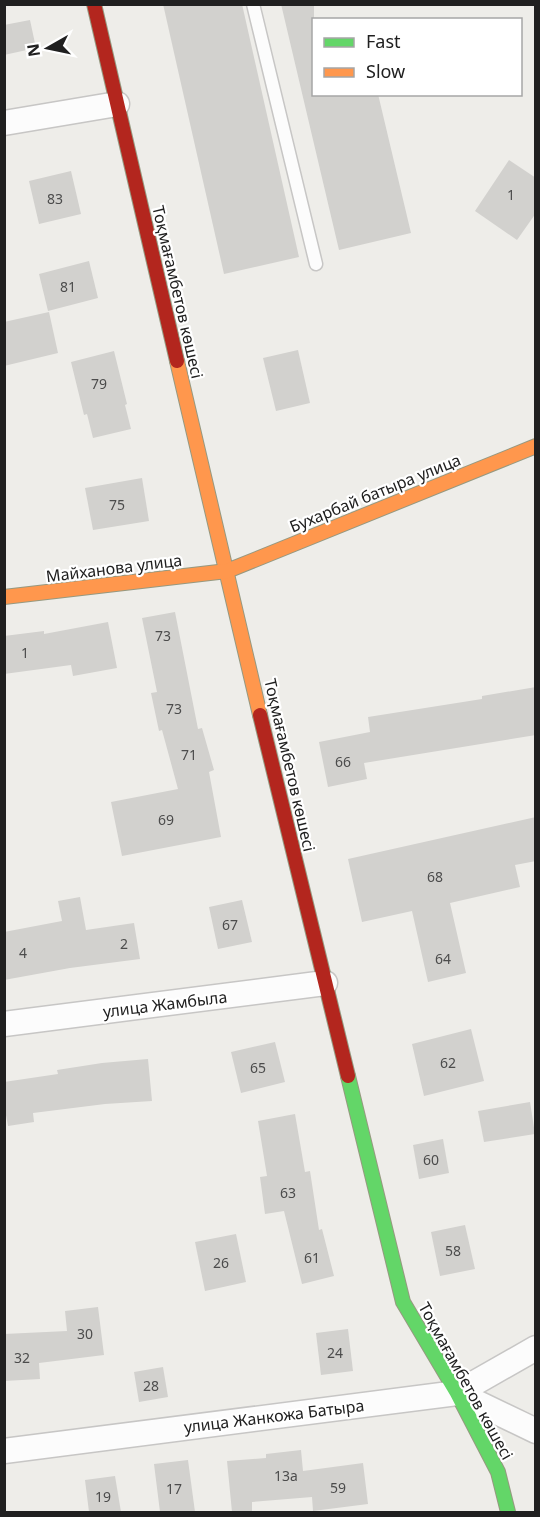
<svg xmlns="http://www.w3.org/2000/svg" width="540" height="1517" viewBox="0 0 540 1517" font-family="'Noto Sans',sans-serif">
  <rect width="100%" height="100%" fill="#eeede9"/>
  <!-- building -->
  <g fill="#d2d1ce">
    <polygon points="163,4 242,4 299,257 224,274"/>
    <polygon points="281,4 314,4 314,94 378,94 411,233 339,250"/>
    <polygon points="30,20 36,48 4,55 4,25"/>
    <polygon points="509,160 536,178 536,213 517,240 475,211"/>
    <polygon points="71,171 81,214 39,224 29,181"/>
    <polygon points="89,261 98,298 48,311 39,274"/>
    <polygon points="49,312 58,353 4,366 4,322"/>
    <polygon points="298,350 310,403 276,411 263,358"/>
    <polygon points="114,351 127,404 125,405 131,429 93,438 87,414 84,415 71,362"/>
    <polygon points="142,478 149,521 93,530 85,488"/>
    <polygon points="175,612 198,729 202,728 214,770 209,772 221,837 122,856 111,802 178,789 162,730 159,731 151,693 157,692 142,618"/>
    <polygon points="108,622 117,668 73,676 71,665 4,674 4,636 44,631 44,634"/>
    <polygon points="536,687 536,735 364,763 367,779 328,787 319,742 370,732 368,717 482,699 482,696"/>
    <polygon points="536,817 536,861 515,865 520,887 450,903 466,973 428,982 412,911 362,922 348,859"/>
    <polygon points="80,897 86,930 134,923 140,959 70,968 4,980 4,932 62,921 58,901"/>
    <polygon points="242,900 252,942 218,949 209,907"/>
    <polygon points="471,1029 484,1081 424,1096 412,1044"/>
    <polygon points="275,1042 285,1082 241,1093 231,1052"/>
    <polygon points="148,1059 152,1101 105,1104 33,1113 34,1122 8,1126 4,1104 4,1082 58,1074 57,1070 102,1063"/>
    <polygon points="530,1102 535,1134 484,1142 478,1111"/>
    <polygon points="295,1114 305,1172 310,1171 319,1230 322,1229 334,1276 302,1284 284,1211 265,1214 260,1177 267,1176 258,1121"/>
    <polygon points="443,1139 449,1173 419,1179 413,1145"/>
    <polygon points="465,1225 475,1269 440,1276 431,1232"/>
    <polygon points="236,1234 246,1282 205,1291 195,1242"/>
    <polygon points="98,1307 104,1355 39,1363 40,1379 4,1381 4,1334 67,1331 65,1311"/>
    <polygon points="348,1329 353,1371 321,1375 316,1333"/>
    <polygon points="163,1367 168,1397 139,1402 134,1372"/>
    <polygon points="301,1450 303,1471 363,1463 368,1504 313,1511 312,1497 252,1502 252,1512 232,1512 227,1461 266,1458 266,1454"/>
    <polygon points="188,1460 195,1512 160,1512 154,1464"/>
    <polygon points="115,1476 121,1512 89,1512 85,1480"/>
  </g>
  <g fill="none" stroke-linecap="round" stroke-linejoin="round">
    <defs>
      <polyline id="lane" points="253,4 316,264"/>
      <g id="street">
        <polyline points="4,123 117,104"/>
        <polyline points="4,1024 325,983"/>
        <polyline points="457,1393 536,1348"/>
        <polyline points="4,1451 457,1393 536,1431"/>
      </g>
      <polyline id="fast" points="348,1076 403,1302 457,1393 498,1472 508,1512"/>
      <g id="slow">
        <polyline points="177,361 260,715"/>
        <polyline points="4,597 227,571 536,446"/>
      </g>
      <g id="jam">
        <polyline points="94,4 177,361"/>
        <polyline points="260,715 348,1076"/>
      </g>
    </defs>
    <!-- lane casing -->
    <use href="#lane" stroke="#c7c6c5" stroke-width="15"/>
    <!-- street casing -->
    <use href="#street" stroke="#c7c6c5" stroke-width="27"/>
    <!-- fast casing -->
    <use href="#fast" stroke="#969980" stroke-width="16"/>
    <!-- slow casing -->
    <use href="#slow" stroke="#969980" stroke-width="16"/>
    <!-- jam casing -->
    <use href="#jam" stroke="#969980" stroke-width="16"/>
    <!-- lane -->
    <use href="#lane" stroke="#fcfcfc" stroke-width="12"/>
    <!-- street -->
    <use href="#street" stroke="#fcfcfc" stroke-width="24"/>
    <!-- fast -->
    <use href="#fast" stroke="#63d668" stroke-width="14"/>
    <!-- slow -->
    <use href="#slow" stroke="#ff974d" stroke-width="14"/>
    <!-- jam -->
    <use href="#jam" stroke="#b3261e" stroke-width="14"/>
  </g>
  <g text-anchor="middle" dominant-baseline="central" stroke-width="4.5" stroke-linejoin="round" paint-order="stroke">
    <!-- number labels -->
    <g font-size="14" fill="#4c4c4c">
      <text x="511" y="194">1</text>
      <text x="55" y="198">83</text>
      <text x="68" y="286">81</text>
      <text x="99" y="383">79</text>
      <text x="117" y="504">75</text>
      <text x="163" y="635">73</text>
      <text x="25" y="652">1</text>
      <text x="174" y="708">73</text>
      <text x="189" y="754">71</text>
      <text x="343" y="761">66</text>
      <text x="166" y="819">69</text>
      <text x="435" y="876">68</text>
      <text x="230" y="924">67</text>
      <text x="124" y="943">2</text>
      <text x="23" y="952">4</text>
      <text x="443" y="958">64</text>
      <text x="448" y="1062">62</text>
      <text x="258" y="1067">65</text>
      <text x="431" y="1159">60</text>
      <text x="288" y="1192">63</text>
      <text x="453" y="1250">58</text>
      <text x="312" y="1257">61</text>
      <text x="221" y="1262">26</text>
      <text x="85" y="1333">30</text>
      <text x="335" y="1352">24</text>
      <text x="22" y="1357">32</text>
      <text x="151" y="1385">28</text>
      <text x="286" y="1475">13а</text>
      <text x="338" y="1487">59</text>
      <text x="174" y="1488">17</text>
      <text x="103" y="1496">19</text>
    </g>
    <!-- street labels -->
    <g font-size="16" fill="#202020" stroke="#fff">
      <text transform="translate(178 292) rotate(77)">Тоқмағамбетов көшесі</text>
      <text transform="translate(375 493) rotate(-22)">Бухарбай батыра улица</text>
      <text transform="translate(114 568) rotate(-7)">Майханова улица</text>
      <text transform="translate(290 765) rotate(77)">Тоқмағамбетов көшесі</text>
      <text transform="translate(165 1004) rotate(-7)">улица Жамбыла</text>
      <text transform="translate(466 1381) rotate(61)">Тоқмағамбетов көшесі</text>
      <text transform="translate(274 1416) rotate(-7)">улица Жанкожа Батыра</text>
    </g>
  </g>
  <!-- border -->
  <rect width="540" height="1517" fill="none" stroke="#202020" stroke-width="12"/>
  <!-- legend -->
  <rect x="312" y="18" width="210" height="78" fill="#ffffff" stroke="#a6a6a6" stroke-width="1.5"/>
  <rect x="324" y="38" width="30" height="9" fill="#63d668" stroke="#a6a6a6" stroke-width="1.5"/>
  <text x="366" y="48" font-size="18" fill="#202020">Fast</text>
  <rect x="324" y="68" width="30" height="9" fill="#ff974d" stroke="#a6a6a6" stroke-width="1.5"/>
  <text x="366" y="78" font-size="18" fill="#202020">Slow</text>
  <!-- north arrow -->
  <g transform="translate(48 48) rotate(261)" stroke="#ffffff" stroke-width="4.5" paint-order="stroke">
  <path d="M0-4.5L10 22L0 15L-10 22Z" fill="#202020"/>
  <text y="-9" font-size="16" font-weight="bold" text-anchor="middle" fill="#202020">N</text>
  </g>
</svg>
